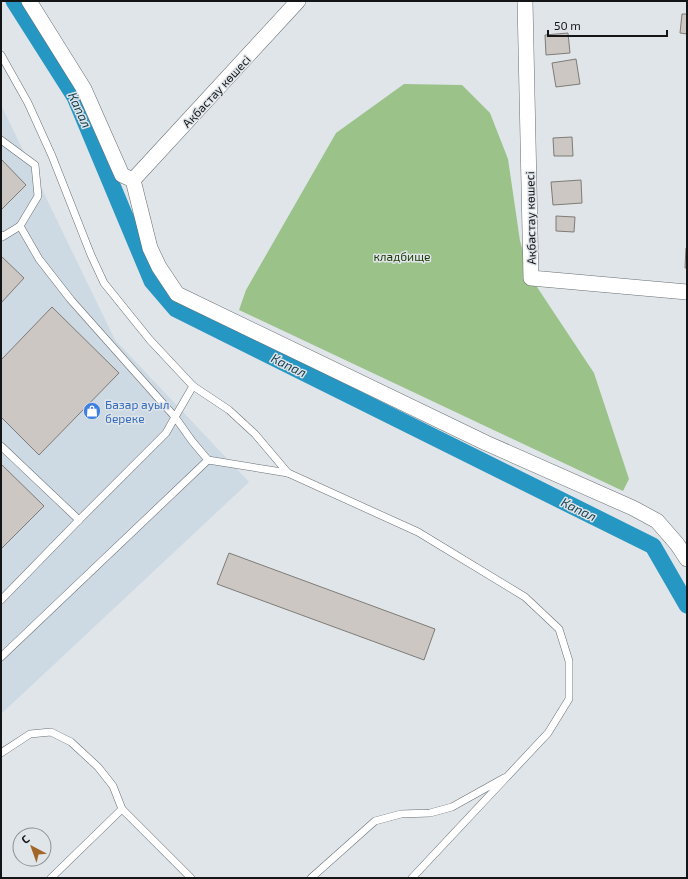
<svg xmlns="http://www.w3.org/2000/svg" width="688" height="879" viewBox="0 0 688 879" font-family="'Exo 2',sans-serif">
  <rect width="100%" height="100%" fill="#dfe5e9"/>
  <!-- built -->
  <polygon fill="#cdd9e3" points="1,105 115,340 249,482 1,714"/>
  <!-- green -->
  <polygon fill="#9bc288" points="404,84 462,85 490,113 508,159 520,241 531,278 594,373 629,479 623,491 239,310 246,290 336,133"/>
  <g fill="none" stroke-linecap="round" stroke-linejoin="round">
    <!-- canal -->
    <polyline stroke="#2697c3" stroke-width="17" points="14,1 75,97 152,281 176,309 653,546 687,605"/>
  </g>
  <!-- building -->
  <g fill="#ccc7c2" stroke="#7f7b76">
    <polygon points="682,14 687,14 687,34 680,33"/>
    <polygon points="568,33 570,53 546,55 545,35"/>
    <polygon points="576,59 580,84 556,87 552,63"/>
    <polygon points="572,137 573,156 554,156 553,138"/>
    <polygon points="1,159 26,185 1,210"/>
    <polygon points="581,180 582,203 553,205 551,182"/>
    <polygon points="556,216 575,217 574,232 556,231"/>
    <polygon points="686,248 687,248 687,268 685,268"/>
    <polygon points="1,256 24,278 1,303"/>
    <polygon points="52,307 119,373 39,455 1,417 1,387 2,386 1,385 1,360"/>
    <polygon points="1,464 44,506 1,549"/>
    <polygon points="229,553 435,629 424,660 217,584"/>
  </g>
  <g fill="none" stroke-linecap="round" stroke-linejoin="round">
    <defs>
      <g id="lane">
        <polyline points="1,55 28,103 52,156 91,255 104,283 150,340 193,386 175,417 71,300 39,259 20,226"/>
        <polyline points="1,140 35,165 38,196 20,226 2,237 1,235"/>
        <polyline points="193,386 229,410 255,434 288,473"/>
        <polyline points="1,446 79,520 1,600"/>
        <polyline points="208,460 288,473 418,532 525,597 559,629 569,661 569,699 548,733 412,878"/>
        <polyline points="1,657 208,460 192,441 175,417 166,433 79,520"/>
        <polyline points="1,753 30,734 51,732 71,742 98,767 113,786 122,809"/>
        <polyline points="51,878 122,809 191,878"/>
        <polyline points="311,878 375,821 401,814 430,813 452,807 504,778"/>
      </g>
      <g id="street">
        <polyline points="29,1 84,89 122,175 133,180"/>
        <polyline points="525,1 531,278 687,292"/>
        <polyline points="133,180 150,248 159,267 177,294 486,443 633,508 657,521 677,544 687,559"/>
        <polyline points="133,180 298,1"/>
      </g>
    </defs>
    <!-- lane casing -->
    <use href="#lane" stroke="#696f73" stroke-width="8"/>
    <!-- street casing -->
    <use href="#street" stroke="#696f73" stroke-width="16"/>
    <!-- lane -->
    <use href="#lane" stroke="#fff" stroke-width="7"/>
    <!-- street -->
    <use href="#street" stroke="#fff" stroke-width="15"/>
  </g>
  <!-- icons -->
  <defs>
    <symbol id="shop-disc" viewBox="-11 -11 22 22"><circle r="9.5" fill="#3f7fe0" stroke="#dfe5e9"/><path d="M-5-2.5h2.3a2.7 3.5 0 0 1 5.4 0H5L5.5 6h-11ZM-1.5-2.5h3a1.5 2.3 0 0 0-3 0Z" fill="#fff"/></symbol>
  </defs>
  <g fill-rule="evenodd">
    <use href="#shop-disc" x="82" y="401" width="20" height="20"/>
  </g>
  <g text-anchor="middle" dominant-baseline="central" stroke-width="3" stroke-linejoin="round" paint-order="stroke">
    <!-- street labels -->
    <g font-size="12" fill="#131517" stroke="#dfe5e9">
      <text transform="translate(216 91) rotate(-47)">Ақбастау көшесі</text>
      <text transform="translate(530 218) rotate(-91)">Ақбастау көшесі</text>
    </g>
    <!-- park labels -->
    <g font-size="12" fill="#193902" stroke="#dfe5e9">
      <text x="402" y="256">кладбище</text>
    </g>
    <!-- shop labels -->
    <g font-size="12" fill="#366cbe" stroke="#dfe5e9" text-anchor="start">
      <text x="105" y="404">Базар ауыл<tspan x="105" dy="14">береке</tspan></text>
    </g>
    <!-- water labels -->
    <g font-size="13" font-style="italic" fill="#134053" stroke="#dfe5e9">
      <text transform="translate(80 110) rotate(65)">Капал</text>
      <text transform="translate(289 365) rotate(26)">Капал</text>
      <text transform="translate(579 509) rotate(26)">Капал</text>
    </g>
  </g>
  <!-- border -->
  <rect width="688" height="879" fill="none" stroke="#131517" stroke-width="4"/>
  <!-- north arrow -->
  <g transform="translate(32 847) rotate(319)"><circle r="19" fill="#dfe5e9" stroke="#8d9295"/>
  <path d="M0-3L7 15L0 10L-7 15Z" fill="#a26728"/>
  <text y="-6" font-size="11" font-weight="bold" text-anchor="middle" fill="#131517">С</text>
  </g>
  <!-- scale -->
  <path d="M548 30v6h119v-6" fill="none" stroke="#131517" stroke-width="2"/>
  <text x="554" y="30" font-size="12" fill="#131517" stroke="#dfe5e9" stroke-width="3" paint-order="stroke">50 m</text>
</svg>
